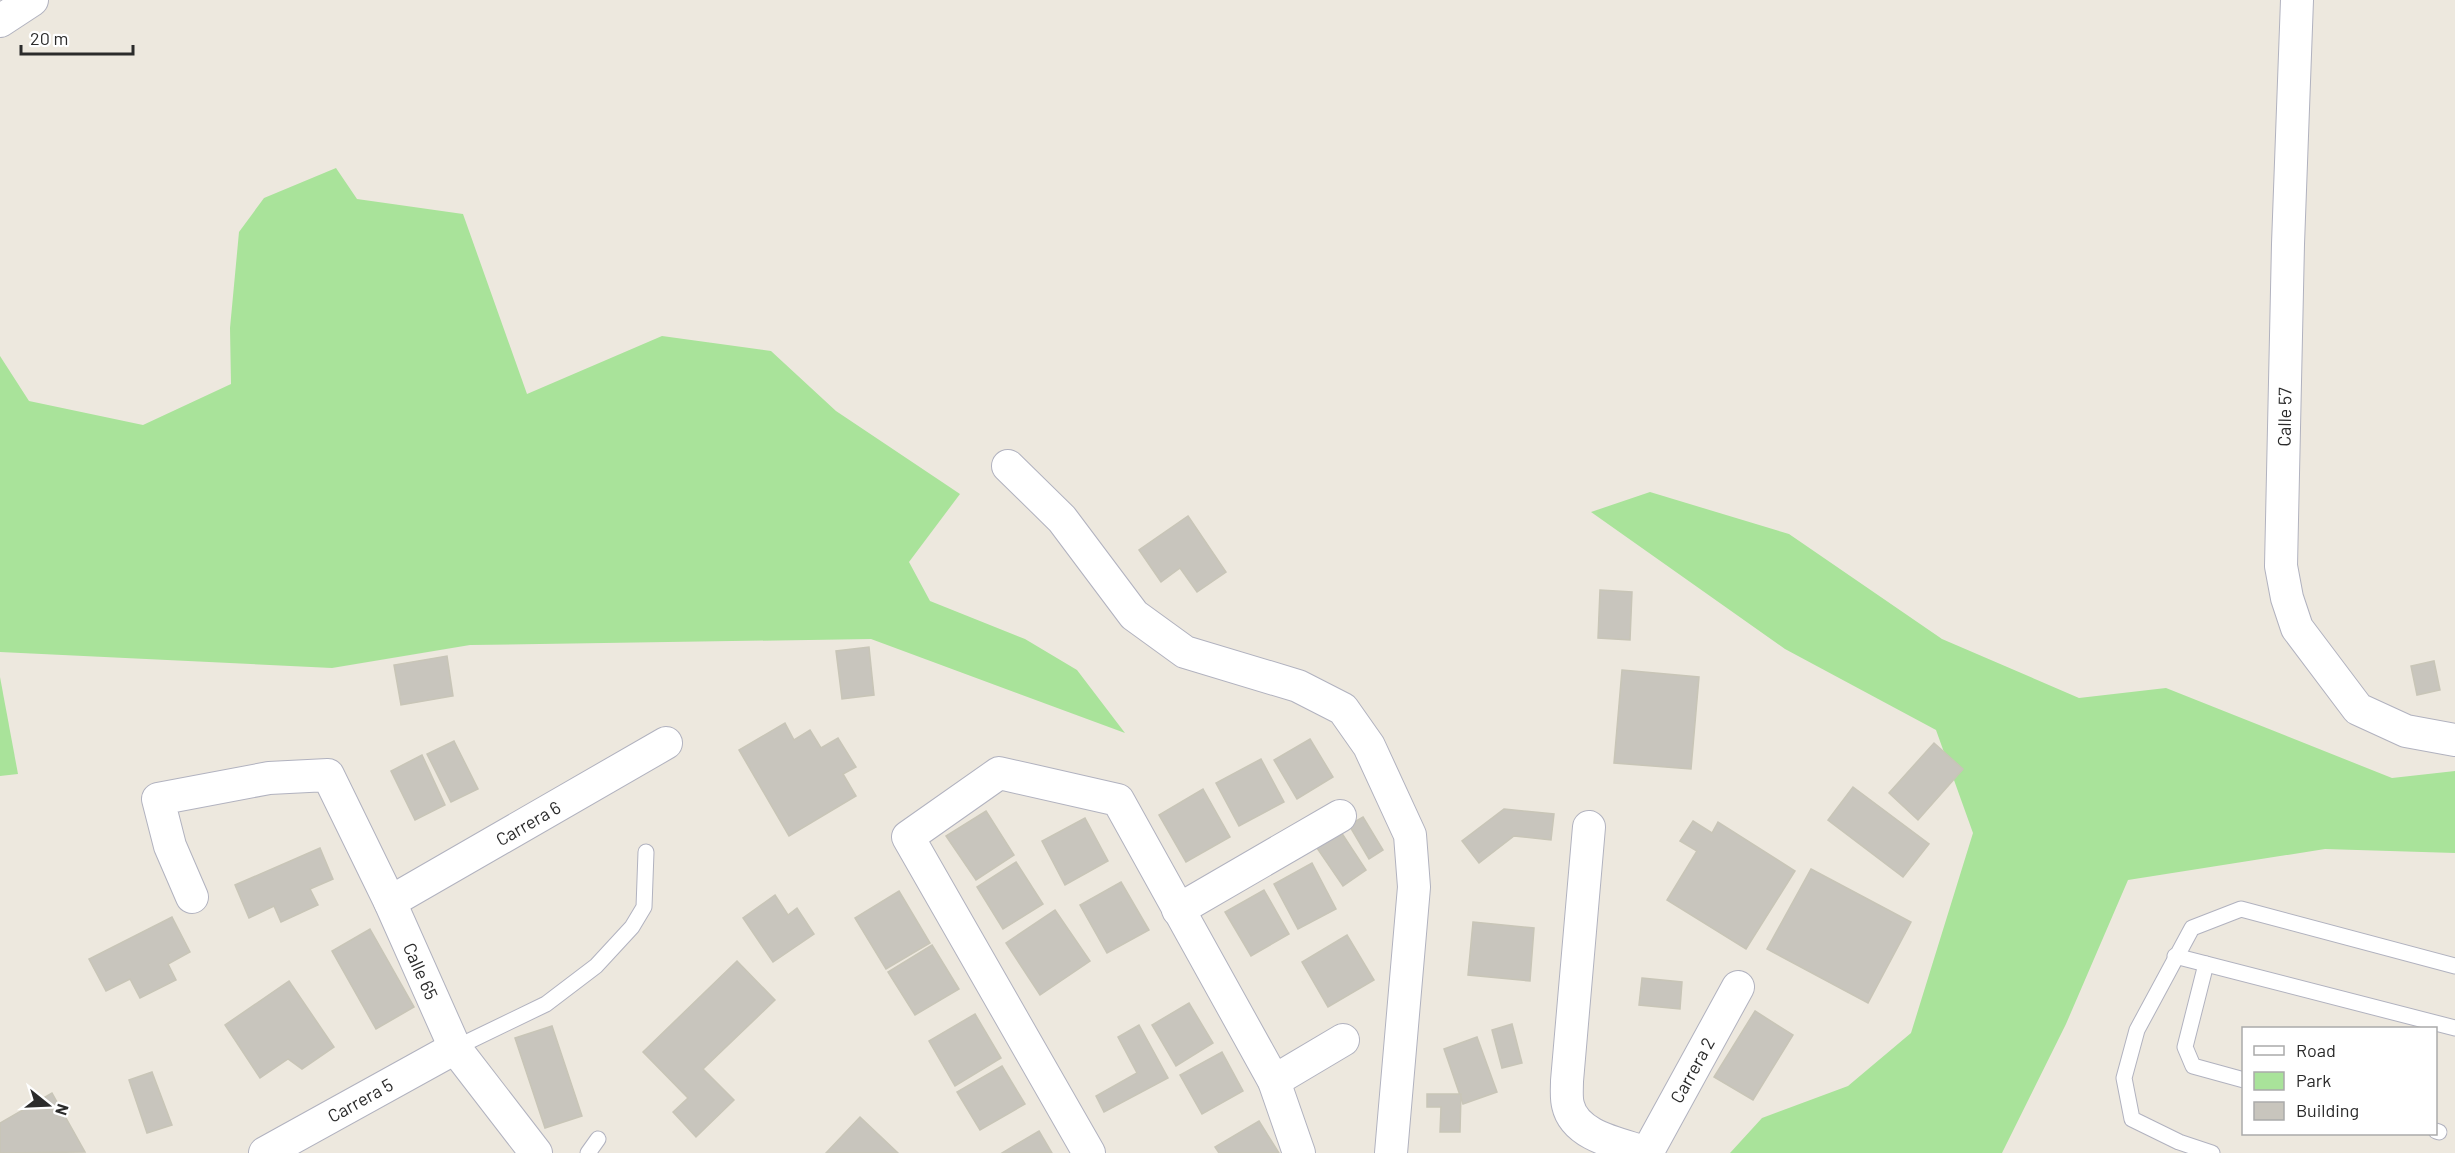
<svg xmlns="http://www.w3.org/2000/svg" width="2455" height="1153" viewBox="0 0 2455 1153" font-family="Barlow,sans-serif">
  <rect width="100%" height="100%" fill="#ede8de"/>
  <!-- green -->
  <g fill="#a9e39a">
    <polygon points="336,168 357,199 463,214 527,394 662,336 771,351 836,411 960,494 909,562 930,601 1025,639 1077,670 1125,733 871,639 470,645 332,668 0,652 0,356 29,401 143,425 231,384 230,328 239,232 264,198"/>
    <polygon points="1650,492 1789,534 1942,639 2079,698 2166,688 2392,778 2455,771 2455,853 2325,849 2128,880 2066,1024 2002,1153 1730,1153 1762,1118 1848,1086 1911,1033 1973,833 1936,730 1785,649 1591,512"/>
    <polygon points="0,677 18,774 0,776"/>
  </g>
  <!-- building -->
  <g fill="#c8c5bd" stroke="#c8c5b7" stroke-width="1.5">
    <polygon points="1188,516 1226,572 1197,592 1180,568 1161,582 1139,550"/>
    <polygon points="1600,590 1632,592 1630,640 1598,638"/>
    <polygon points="869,647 874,695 842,699 836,651"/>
    <polygon points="447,656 453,696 401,705 394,665"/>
    <polygon points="2434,661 2440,690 2417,695 2411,666"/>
    <polygon points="1622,670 1699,677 1691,769 1614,763"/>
    <polygon points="785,723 794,740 810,730 821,748 838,738 856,767 843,774 856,796 789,836 739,750"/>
    <polygon points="1310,739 1333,777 1297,799 1274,760"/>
    <polygon points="454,741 478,789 451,802 427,754"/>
    <polygon points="1934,743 1963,769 1918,820 1889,793"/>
    <polygon points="422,755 445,805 415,820 391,771"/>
    <polygon points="1261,759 1284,802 1239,826 1216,783"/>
    <polygon points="1853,787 1929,844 1903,877 1828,820"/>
    <polygon points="1203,789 1230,837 1186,862 1159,815"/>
    <polygon points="1504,809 1554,814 1551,840 1514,836 1479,863 1462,841"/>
    <polygon points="986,811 1014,855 976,880 946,836"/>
    <polygon points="1363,817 1383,850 1369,859 1349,825"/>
    <polygon points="1085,818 1108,861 1065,885 1042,841"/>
    <polygon points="1693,821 1712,833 1718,822 1795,871 1746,949 1667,900 1697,851 1680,841"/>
    <polygon points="1341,832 1366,870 1343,886 1317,848"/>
    <polygon points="320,848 333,879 310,889 318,905 281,922 274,906 249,918 235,885"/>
    <polygon points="1016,862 1043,904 1003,929 977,887"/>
    <polygon points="1312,863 1336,909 1298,929 1274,884"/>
    <polygon points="1811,869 1911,922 1868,1003 1767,949"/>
    <polygon points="1121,882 1149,930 1107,953 1080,905"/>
    <polygon points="1264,890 1289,934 1251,956 1225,912"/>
    <polygon points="899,891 930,943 886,969 855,918"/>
    <polygon points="775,895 788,915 797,908 814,934 773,962 743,918"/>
    <polygon points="1055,910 1090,961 1040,995 1006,943"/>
    <polygon points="172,917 190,952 168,964 176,980 140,998 130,979 106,991 89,959"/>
    <polygon points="1473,922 1534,928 1530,981 1468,975"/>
    <polygon points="370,929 414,1007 376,1029 332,951"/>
    <polygon points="1347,935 1374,980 1328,1007 1302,962"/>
    <polygon points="932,945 959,989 915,1015 888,972"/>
    <polygon points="737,961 775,1000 703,1069 734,1100 696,1137 673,1112 688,1098 643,1052"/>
    <polygon points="1642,978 1682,982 1680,1009 1639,1005"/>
    <polygon points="289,981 334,1047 302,1069 288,1059 260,1078 225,1025"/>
    <polygon points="1189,1003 1213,1043 1176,1066 1152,1025"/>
    <polygon points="1755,1011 1793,1035 1753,1100 1714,1077"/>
    <polygon points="975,1014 1001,1058 955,1086 929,1041"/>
    <polygon points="1512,1024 1522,1063 1502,1068 1492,1030"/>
    <polygon points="1139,1025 1168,1078 1104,1112 1096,1096 1137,1073 1118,1037"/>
    <polygon points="552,1026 582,1116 545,1128 515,1038"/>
    <polygon points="1477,1037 1497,1092 1463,1104 1444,1049"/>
    <polygon points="1222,1052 1243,1091 1202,1114 1180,1075"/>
    <polygon points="1002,1066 1025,1104 980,1130 957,1092"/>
    <polygon points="152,1072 172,1125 147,1133 129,1080"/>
    <polygon points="52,1093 85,1152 0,1153 0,1123"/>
    <polygon points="1427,1094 1461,1094 1460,1132 1440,1132 1441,1107 1427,1107"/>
    <polygon points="860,1117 898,1153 826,1153"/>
    <polygon points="1259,1121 1279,1153 1219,1153 1215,1147"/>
    <polygon points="1039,1131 1052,1153 1002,1153"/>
  </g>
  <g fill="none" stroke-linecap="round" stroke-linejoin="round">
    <defs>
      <g id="service">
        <polyline points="2175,956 2455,1028"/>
        <polyline points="2206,964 2185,1047 2193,1066 2244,1080"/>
        <polyline points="455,1048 546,1004 596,966 632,927 644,907 646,852"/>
        <polyline points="2436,1131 2439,1132"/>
        <polyline points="588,1153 598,1139"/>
        <polyline points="2212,1153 2179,1142 2132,1119 2124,1078 2137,1030 2192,928 2241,909 2455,966"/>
      </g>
      <g id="minor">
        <polyline points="2297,0 2288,244 2281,566 2287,598 2297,628 2358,709 2406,731 2455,740"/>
        <polyline points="0,21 32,0"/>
        <polyline points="1008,466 1062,519 1134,615 1185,652 1298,686 1343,709 1369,746 1410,835 1414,887 1391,1153"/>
        <path d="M1589 827 1567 1081C1567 1089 1566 1098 1568 1105 1575 1137 1622 1144 1647 1153"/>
        <polyline points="192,897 170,846 158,799 269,778 328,775 390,902 455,1048 536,1153"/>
        <polyline points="390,902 666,743"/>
        <polyline points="1178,910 1340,816"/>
        <polyline points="1274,1081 1343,1040"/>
        <polyline points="265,1153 455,1048"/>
        <polyline points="1089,1153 908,837 999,773 1118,800 1274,1081 1299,1153"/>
        <polyline points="1647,1153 1738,987"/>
      </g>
    </defs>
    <!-- service casing -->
    <use href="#service" stroke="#b1b2bf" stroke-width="17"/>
    <!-- minor casing -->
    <use href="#minor" stroke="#b1b2bf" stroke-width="34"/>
    <!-- service -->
    <use href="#service" stroke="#fff" stroke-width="15"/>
    <!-- minor -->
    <use href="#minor" stroke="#fff" stroke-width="32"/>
  </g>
  <g text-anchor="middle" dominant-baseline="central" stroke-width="6" stroke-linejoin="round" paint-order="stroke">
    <!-- street labels -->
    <g font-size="18" fill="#2b2b2b" stroke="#fff">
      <text transform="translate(2284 417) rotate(-89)">Calle 57</text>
      <text transform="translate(528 823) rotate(-30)">Carrera 6</text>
      <text transform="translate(421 971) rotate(66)">Calle 65</text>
      <text transform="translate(1692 1070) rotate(-61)">Carrera 2</text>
      <text transform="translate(360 1100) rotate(-29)">Carrera 5</text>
    </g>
  </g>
  <!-- legend -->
  <rect x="2242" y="1027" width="195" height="108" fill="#ffffff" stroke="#aaaaaa" stroke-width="1.5"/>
  <rect x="2254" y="1046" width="30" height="9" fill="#ffffff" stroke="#aaaaaa" stroke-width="1.5"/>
  <text x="2296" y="1057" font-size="18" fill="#2b2b2b">Road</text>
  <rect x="2254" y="1072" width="30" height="18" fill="#a9e39a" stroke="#aaaaaa" stroke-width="1.5"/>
  <text x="2296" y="1087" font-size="18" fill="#2b2b2b">Park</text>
  <rect x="2254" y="1102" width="30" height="18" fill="#c8c5bd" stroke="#aaaaaa" stroke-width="1.5"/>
  <text x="2296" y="1117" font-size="18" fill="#2b2b2b">Building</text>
  <!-- north arrow -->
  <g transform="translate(48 1105) rotate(108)" stroke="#ffffff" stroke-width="4.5" paint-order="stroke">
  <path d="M0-4.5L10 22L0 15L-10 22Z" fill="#2b2b2b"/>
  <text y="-9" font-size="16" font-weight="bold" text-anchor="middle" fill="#2b2b2b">N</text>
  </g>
  <!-- scale -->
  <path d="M21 45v9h112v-9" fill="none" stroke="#2b2b2b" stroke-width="3"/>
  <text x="30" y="45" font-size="18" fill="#2b2b2b" stroke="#ffffff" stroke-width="4.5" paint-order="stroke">20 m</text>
</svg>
